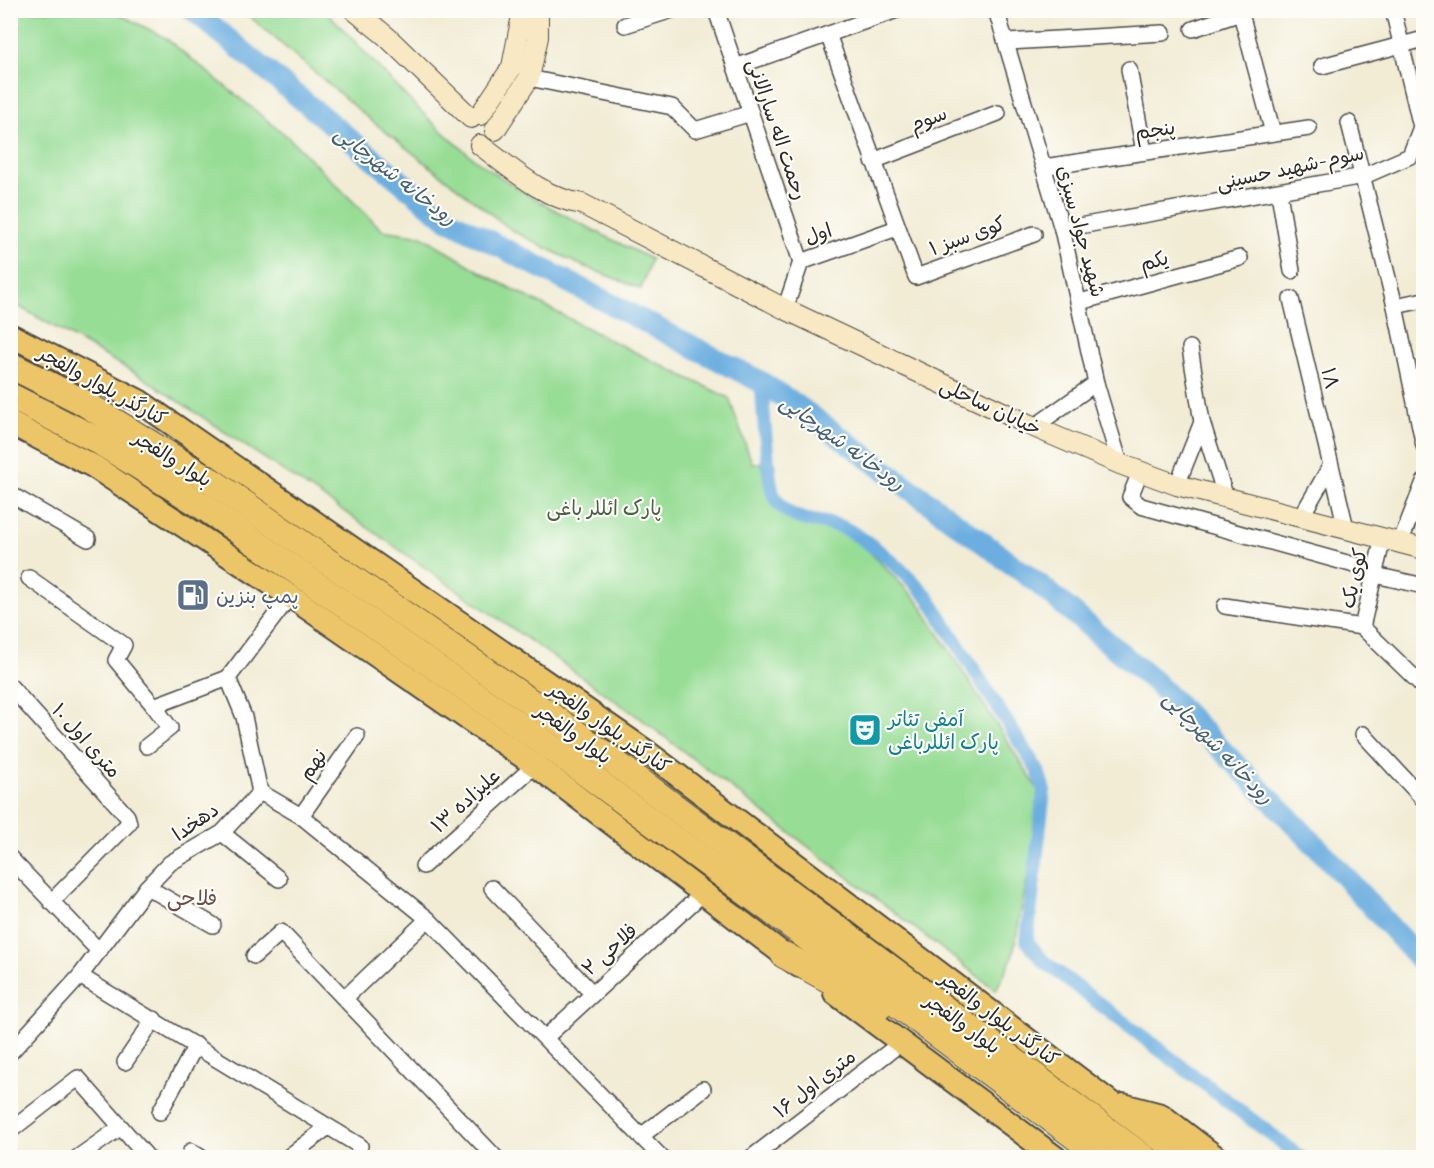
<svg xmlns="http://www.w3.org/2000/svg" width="1434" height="1168" viewBox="0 0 1434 1168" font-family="Delius,'Playpen Sans Arabic',sans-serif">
  <rect width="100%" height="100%" fill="#fdfcf7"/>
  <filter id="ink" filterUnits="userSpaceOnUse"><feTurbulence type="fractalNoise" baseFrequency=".0167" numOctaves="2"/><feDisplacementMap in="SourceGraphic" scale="12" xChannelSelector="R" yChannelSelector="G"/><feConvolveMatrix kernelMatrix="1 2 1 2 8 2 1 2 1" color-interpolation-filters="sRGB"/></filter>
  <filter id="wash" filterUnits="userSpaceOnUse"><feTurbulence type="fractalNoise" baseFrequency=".008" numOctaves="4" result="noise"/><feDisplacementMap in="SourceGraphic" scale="24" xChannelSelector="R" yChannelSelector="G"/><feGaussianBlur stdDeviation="1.35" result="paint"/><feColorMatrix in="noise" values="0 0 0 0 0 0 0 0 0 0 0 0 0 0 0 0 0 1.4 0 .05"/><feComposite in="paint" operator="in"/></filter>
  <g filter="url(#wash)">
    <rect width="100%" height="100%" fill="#f2ecd5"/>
    <!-- green -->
    <g fill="#98dd96" stroke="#628460" stroke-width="1.5">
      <polygon points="10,11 113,11 164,37 288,137 382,230 422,236 489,277 610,340 729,398 752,463 761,463 774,508 792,519 837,530 859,541 917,600 1039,791 1031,860 1012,958 996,990 641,719 552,656 348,514 142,377 11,302"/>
      <path d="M243 11H326C373 60 418 114 472 157 527 199 589 228 651 259L641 289 576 263 513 231 373 122Z"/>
    </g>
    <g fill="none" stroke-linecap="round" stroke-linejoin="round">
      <!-- canal -->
      <path stroke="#6caee0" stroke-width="14" d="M761 382C763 401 768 486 774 496 792 530 827 516 850 531 878 548 905 572 927 596L1038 771 1044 790 1027 941 1043 961 1302 1158"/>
      <!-- river -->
      <polyline stroke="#6caee0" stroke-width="22" points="193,10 445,218 761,382 802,409 1040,585 1155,682 1326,856 1424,964"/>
    </g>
  </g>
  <g filter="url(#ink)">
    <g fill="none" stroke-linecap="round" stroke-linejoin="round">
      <defs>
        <g id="street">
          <polyline points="716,10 801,262"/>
          <polyline points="996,10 1062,229 1096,383 1120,464"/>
          <polyline points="1240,10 1273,133"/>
          <polyline points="625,25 672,10"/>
          <polyline points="1193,29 1241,13"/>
          <polyline points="828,34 916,277 1034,234"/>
          <polyline points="1007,42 1163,33"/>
          <polyline points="1322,66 1424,39"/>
          <polyline points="735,67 897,10"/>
          <polyline points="1129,69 1144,152"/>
          <polyline points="529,78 672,107 695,130 751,113"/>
          <polyline points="1349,123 1395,306 1424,446"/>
          <polyline points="873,161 998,113"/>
          <polyline points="1044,167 1309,128"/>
          <polyline points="1279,193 1292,271"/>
          <polyline points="1062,229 1364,176 1410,156 1421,127 1393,10"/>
          <polyline points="1291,299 1346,528"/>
          <polyline points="1080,302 1240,258"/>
          <polyline points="1395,306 1424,300"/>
          <polyline points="785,309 801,262 897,228"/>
          <polyline points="1190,348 1202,422 1226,498"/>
          <polyline points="1034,427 1096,383"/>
          <polyline points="1140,472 1130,497 1141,506 1376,571"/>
          <polyline points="1177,485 1202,422"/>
          <polyline points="10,494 88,539"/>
          <polyline points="1301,517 1330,467"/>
          <polyline points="1400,543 1424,482"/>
          <polyline points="1375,575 1424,586"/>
          <polyline points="29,578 124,645 116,660 154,706 228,678"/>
          <polyline points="1225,606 1362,627 1424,687"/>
          <polyline points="1362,627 1383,538"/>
          <polyline points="10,686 127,816 129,823 51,902"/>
          <polyline points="1363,734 1424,800"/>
          <polyline points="147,746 170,728 154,706"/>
          <polyline points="260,792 301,816 428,919"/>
          <polyline points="301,816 357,736"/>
          <polyline points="222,833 279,879"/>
          <polyline points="10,858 99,951"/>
          <polyline points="423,866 535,765"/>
          <polyline points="147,887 213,925"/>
          <polyline points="492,888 592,993"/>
          <polyline points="254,956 281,932 496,1158"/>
          <polyline points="80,976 360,1146"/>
          <polyline points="345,998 428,919 662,1158"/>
          <polyline points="545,1038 703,893"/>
          <polyline points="10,1053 80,976 147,887 170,863 222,833 260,792 244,717 228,678 290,596"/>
          <polyline points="125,1062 154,1019"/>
          <polyline points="160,1112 196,1045"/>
          <polyline points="10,1131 78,1078 148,1158"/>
          <polyline points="641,1136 703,1089"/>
          <polyline points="191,1151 202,1158"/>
          <polyline points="10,1156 12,1158"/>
          <polyline points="77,1158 121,1127"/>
          <polyline points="287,1158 328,1127"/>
          <polyline points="751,1158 902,1042"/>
        </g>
        <g id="secondary">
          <polyline points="354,10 386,36 471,118"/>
          <polyline points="480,115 512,67 523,10"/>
          <polyline points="495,130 529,78 538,37 538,10"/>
          <path d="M480 145C511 168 543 198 582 204L785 309 1034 427 1120 464 1177 485 1424 549"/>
        </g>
        <g id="primary">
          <polyline points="10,335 139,401 647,752 1184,1158"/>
          <polyline points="10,423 93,466 290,596 535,765 799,966"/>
          <polyline points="835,993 1056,1158"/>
          <polyline points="1123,1105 1161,1115 1217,1158"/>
        </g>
        <g id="highway">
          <polyline points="10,365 81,401 213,482 573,731 1144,1158"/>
          <polyline points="10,396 97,440 201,505 552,748 1104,1158"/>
          <polyline points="784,955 879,1007"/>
        </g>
      </defs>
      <!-- street casing -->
      <use href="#street" stroke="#494844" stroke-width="18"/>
      <!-- secondary casing -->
      <use href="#secondary" stroke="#494844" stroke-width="22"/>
      <!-- primary casing -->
      <use href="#primary" stroke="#494844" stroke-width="26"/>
      <!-- highway casing -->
      <use href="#highway" stroke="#494844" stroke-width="28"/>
      <!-- street -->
      <use href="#street" stroke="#fff" stroke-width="15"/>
      <!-- secondary -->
      <use href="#secondary" stroke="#f8e8c3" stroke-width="20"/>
      <!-- primary -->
      <use href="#primary" stroke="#edc569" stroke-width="22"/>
      <!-- highway -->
      <use href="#highway" stroke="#edc569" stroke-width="26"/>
    </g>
  </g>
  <!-- icons -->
  <defs>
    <symbol id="fuel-square" viewBox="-11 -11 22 22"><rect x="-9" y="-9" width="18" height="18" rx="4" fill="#5c6f8a" stroke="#fdfcf7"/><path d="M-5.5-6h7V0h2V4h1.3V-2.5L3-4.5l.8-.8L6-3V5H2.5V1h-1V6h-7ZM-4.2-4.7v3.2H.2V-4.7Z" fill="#fff"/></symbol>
    <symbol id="theatre-square" viewBox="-11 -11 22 22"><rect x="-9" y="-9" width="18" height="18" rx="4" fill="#0f9aa8" stroke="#fdfcf7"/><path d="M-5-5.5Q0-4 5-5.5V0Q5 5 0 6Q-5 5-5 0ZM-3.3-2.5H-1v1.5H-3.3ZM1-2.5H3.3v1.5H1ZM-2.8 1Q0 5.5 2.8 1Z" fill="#fff"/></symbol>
  </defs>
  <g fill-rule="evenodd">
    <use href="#fuel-square" x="174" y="576" width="38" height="38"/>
    <use href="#theatre-square" x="846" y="711" width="38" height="38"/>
  </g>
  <g text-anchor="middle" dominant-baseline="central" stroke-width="4.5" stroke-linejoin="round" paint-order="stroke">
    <!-- street labels -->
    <g font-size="20" fill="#2b2b2b" stroke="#fdfcf7">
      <text transform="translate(928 118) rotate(-21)">سوم</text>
      <text transform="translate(778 129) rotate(71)">رحمت اله سارالانی</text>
      <text transform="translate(1155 129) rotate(-8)">پنجم</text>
      <text transform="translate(1290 167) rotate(-12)">سوم-شهید حسینی</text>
      <text transform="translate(1082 231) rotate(75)">شهید جواد سبزی</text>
      <text transform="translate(818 233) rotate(-19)">اول</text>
      <text transform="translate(967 235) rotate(-20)">کوی سبز ۱</text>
      <text transform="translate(1154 260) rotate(-15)">یکم</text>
      <text transform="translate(1331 378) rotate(77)">۱۸</text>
      <text transform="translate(103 385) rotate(29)">کنارگذر بلوار والفجر</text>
      <text transform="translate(991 406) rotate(25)">خیابان ساحلی</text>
      <text transform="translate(173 458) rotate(32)">بلوار والفجر</text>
      <text transform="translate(1353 578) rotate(-77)">کوی یک</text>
      <text transform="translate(610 727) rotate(35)">کنارگذر بلوار والفجر</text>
      <text transform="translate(574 733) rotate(36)">بلوار والفجر</text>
      <text transform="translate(87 740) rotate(48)">۱۰ متری اول</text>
      <text transform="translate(312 764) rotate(-55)">نهم</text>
      <text transform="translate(465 800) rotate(-42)">۱۳ علیزاده</text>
      <text transform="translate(195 821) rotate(-35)">دهخدا</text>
      <text transform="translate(609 949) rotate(-42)">فلاحی ۲</text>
      <text transform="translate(1000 1018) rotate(37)">کنارگذر بلوار والفجر</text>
      <text transform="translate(963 1023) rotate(36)">بلوار والفجر</text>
      <text transform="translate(814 1083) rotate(-38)">۱۶ متری اول</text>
    </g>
    <!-- park labels -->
    <g font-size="20" fill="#4c604b" stroke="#fdfcf7">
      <text x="604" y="507">پارک ائللر باغی</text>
    </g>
    <!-- service labels -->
    <g font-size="20" fill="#4e5e75" stroke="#fdfcf7" text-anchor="start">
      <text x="216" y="595">پمپ بنزین</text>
    </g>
    <!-- culture labels -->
    <g font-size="20" fill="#0d838f" stroke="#fdfcf7" text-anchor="start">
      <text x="888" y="718">آمفی تئاتر<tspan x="888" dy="23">پارک ائللرباغی</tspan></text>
    </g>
    <!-- water labels -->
    <g font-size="21" font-style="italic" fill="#455f73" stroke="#fdfcf7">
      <text transform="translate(396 175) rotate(38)">رودخانه شهرچایی</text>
      <text transform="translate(843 442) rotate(36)">رودخانه شهرچایی</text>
      <text transform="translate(1219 747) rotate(46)">رودخانه شهرچایی</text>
    </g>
    <!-- neighbourhood labels -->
    <g font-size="21" fill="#6b4e49" stroke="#fdfcf7">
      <text x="192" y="897">فلاحی</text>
    </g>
  </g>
  <!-- margin -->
  <rect width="1434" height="1168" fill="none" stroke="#fdfcf7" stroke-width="36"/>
</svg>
